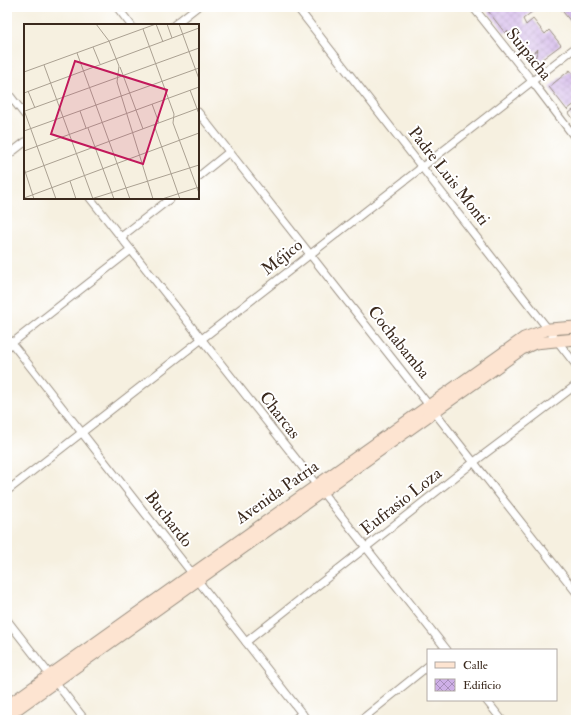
<svg xmlns="http://www.w3.org/2000/svg" width="583" height="727" viewBox="0 0 583 727" font-family="'IM FELL Double Pica',serif">
  <defs>
    <pattern id="building-cross-hatch" width="8" height="8" patternUnits="userSpaceOnUse"><rect width="8" height="8" fill="#ceafe7"/><path d="M0 0l8 8M0 8l8-8" fill="none" stroke="#a88fbb"/></pattern>
  </defs>
  <rect width="100%" height="100%" fill="#fff"/>
  <filter id="ink" filterUnits="userSpaceOnUse"><feTurbulence type="fractalNoise" baseFrequency=".025" numOctaves="2"/><feDisplacementMap in="SourceGraphic" scale="8" xChannelSelector="R" yChannelSelector="G"/><feConvolveMatrix kernelMatrix="1 2 1 2 8 2 1 2 1" color-interpolation-filters="sRGB"/></filter>
  <filter id="wash" filterUnits="userSpaceOnUse"><feTurbulence type="fractalNoise" baseFrequency=".012" numOctaves="4" result="noise"/><feDisplacementMap in="SourceGraphic" scale="16" xChannelSelector="R" yChannelSelector="G"/><feGaussianBlur stdDeviation="0.9" result="paint"/><feColorMatrix in="noise" values="0 0 0 0 0 0 0 0 0 0 0 0 0 0 0 0 0 1.4 0 .05"/><feComposite in="paint" operator="in"/></filter>
  <g filter="url(#wash)">
    <rect width="100%" height="100%" fill="#f6f0e0"/>
    <g id="blocks">
      <!-- building -->
      <g fill="url(#building-cross-hatch)">
        <polygon points="485,7 538,7 523,19 526,25 533,19 545,34 549,30 561,45 537,63 535,59 538,49 530,55 507,31 505,33"/>
        <polygon points="559,7 576,7 576,28"/>
        <polygon points="570,70 576,78 573,83 576,87 576,103 567,110 549,87"/>
        <polygon points="576,108 576,123 569,113"/>
      </g>
    </g>
  </g>
  <g filter="url(#ink)">
    <use href="#blocks" fill-opacity="0" stroke="#988d7f" stroke-width="1"/>
    <g fill="none" stroke-linecap="round" stroke-linejoin="round">
      <defs>
        <g id="street">
          <polyline points="117,7 131,25"/>
          <polyline points="297,7 576,365"/>
          <polyline points="473,7 532,81 576,139"/>
          <polyline points="174,25 197,7"/>
          <polyline points="7,92 25,115"/>
          <polyline points="198,112 576,592"/>
          <polyline points="7,156 25,142"/>
          <polyline points="198,177 229,152"/>
          <polyline points="90,198 447,650"/>
          <polyline points="121,237 171,198"/>
          <polyline points="7,337 307,720"/>
          <polyline points="7,347 131,250"/>
          <polyline points="7,491 576,47"/>
          <polyline points="7,620 85,720"/>
          <polyline points="246,642 474,462 576,385"/>
          <polyline points="486,700 502,720"/>
          <polyline points="294,720 302,713"/>
          <polyline points="361,720 428,666"/>
          <polyline points="574,720 576,718"/>
        </g>
        <g id="secondary">
          <polyline points="7,706 524,338 549,329 576,327"/>
          <polyline points="7,716 522,349 535,343 576,339"/>
        </g>
      </defs>
      <!-- street casing -->
      <use href="#street" stroke="#988d7f" stroke-width="9"/>
      <!-- secondary casing -->
      <use href="#secondary" stroke="#988d7f" stroke-width="13"/>
      <!-- street -->
      <use href="#street" stroke="#fff" stroke-width="7"/>
      <!-- secondary -->
      <use href="#secondary" stroke="#fde4d1" stroke-width="11"/>
    </g>
  </g>
  <g text-anchor="middle" dominant-baseline="central" stroke-width="4" stroke-linejoin="round" paint-order="stroke">
    <!-- street labels -->
    <g font-size="17" fill="#3b2a1e" stroke="#fff">
      <text transform="translate(529 54) rotate(51)">Suipacha</text>
      <text transform="translate(449 176) rotate(52)">Padre Luis Monti</text>
      <text transform="translate(282 257) rotate(-38)">Méjico</text>
      <text transform="translate(399 342) rotate(51)">Cochabamba</text>
      <text transform="translate(280 415) rotate(52)">Charcas</text>
      <text transform="translate(277 492) rotate(-35)">Avenida Patria</text>
      <text transform="translate(401 501) rotate(-38)">Eufrasio Loza</text>
      <text transform="translate(169 519) rotate(52)">Buchardo</text>
    </g>
  </g>
  <!-- overview -->
  <g transform="translate(24 24)">
    <rect width="175" height="175" fill="#f6f0e0"/>
    <path fill="none" stroke="#aba192" stroke-width="1" d="M72 0 85 17M132 0 139 18M143 0 148 14M155 0 175 55M119 5 150 90 149 99 175 169M85 17 95 42 93 58 129 175M69 23 76 40M53 29 106 175M20 41 69 175M96 43 119 105M0 48 132 0M166 66 175 90M4 67 11 84M0 69 175 4M128 80 135 99M0 86 32 175M1 87 175 24M56 87 62 104M130 101 156 175M64 104 90 175M0 107 175 44M0 127 175 63M0 144 10 175M0 149 175 84M46 157 52 175M0 174 175 109M67 175 175 141M138 175 175 163"/>
    <path fill="#c2185b" fill-opacity="0.15" stroke="#c2185b" stroke-width="2" d="M51 37 143 66 119 140 27 110Z"/>
    <rect width="175" height="175" fill="none" stroke="#3b2a1e" stroke-width="2"/>
  </g>
  <!-- margin -->
  <rect width="583" height="727" fill="none" stroke="#fff" stroke-width="24"/>
  <!-- legend -->
  <rect x="427" y="649" width="130" height="52" fill="#ffffff" stroke="#b1aaa5"/>
  <rect x="435" y="662" width="20" height="6" fill="#fde4d1" stroke="#b1aaa5"/>
  <text x="463" y="669" font-size="12" fill="#3b2a1e">Calle</text>
  <rect x="435" y="679" width="20" height="12" fill="url(#building-cross-hatch)" stroke="#b1aaa5"/>
  <text x="463" y="689" font-size="12" fill="#3b2a1e">Edificio</text>
</svg>
